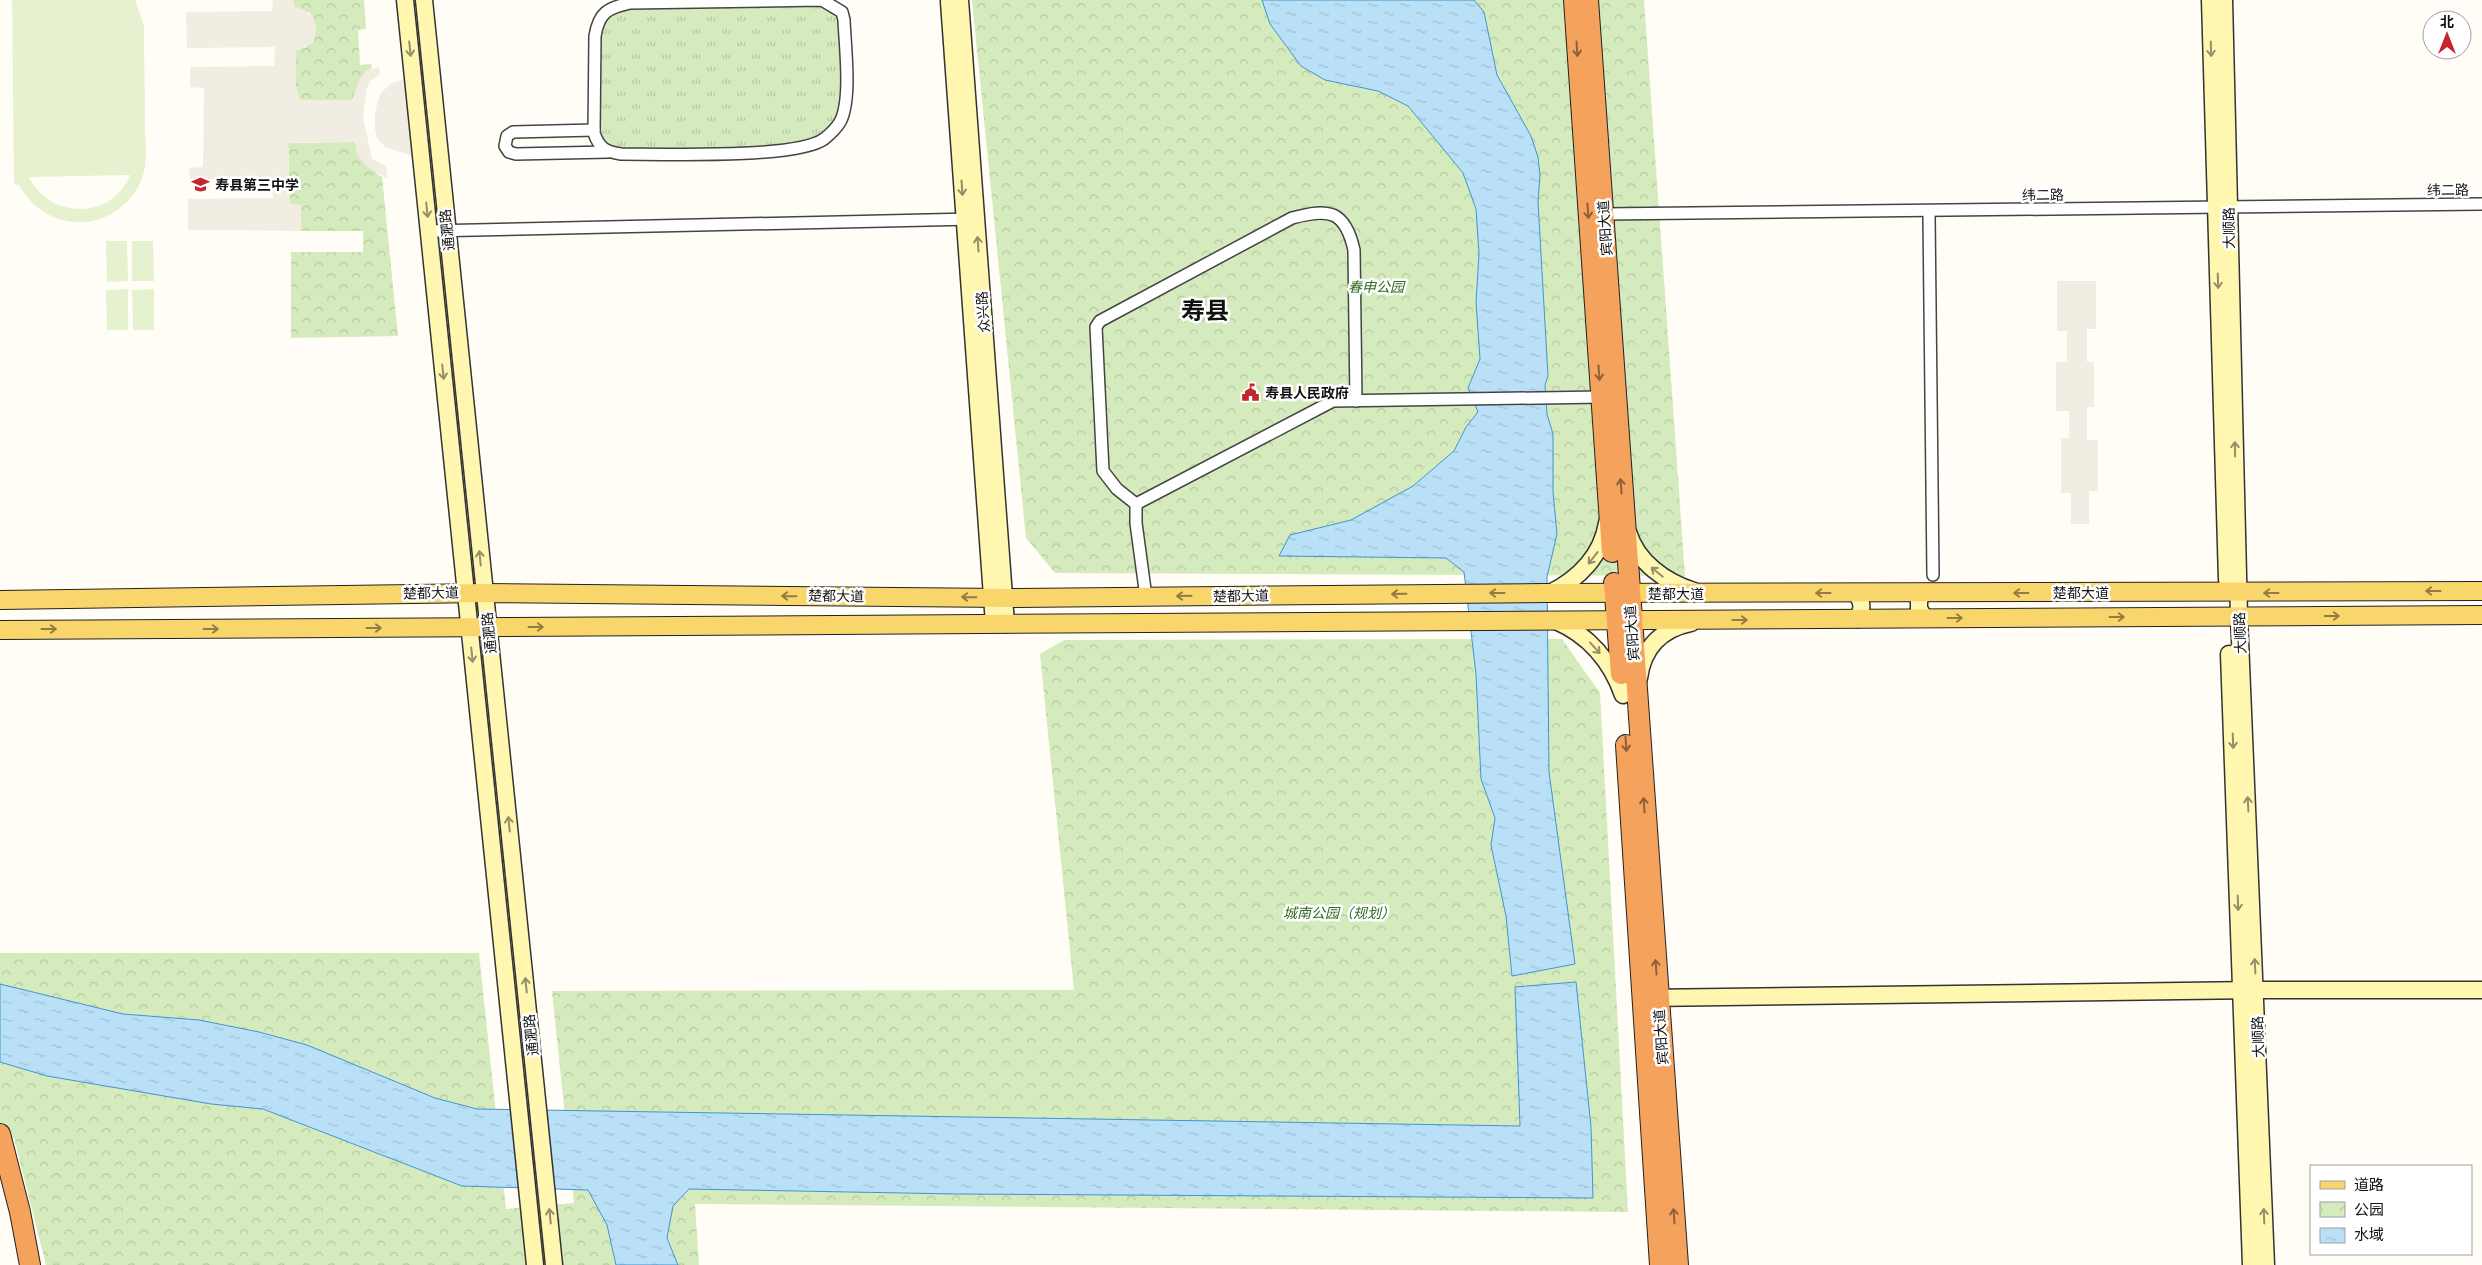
<svg xmlns="http://www.w3.org/2000/svg" width="2482" height="1265" viewBox="0 0 2482 1265" font-family="'Source Serif 4','Noto Sans SC',serif">
  <defs>
    <pattern id="grass-tufts" width="24" height="20" patternUnits="userSpaceOnUse" patternTransform="scale(1.25)"><rect width="24" height="20" fill="#d5ebbd"/><path d="M3 7l-1-3M5 7V3M7 7l1-3M15 17l-1-3M17 17v-4M19 17l1-3" fill="none" stroke="#b6c8a1"/></pattern>
    <pattern id="park-crowns" width="20" height="18" patternUnits="userSpaceOnUse" patternTransform="scale(1.25)"><rect width="20" height="18" fill="#d5ebbd"/><path d="M2 6a3 3 0 1 1 6 0M12 15a3 3 0 1 1 6 0" fill="none" stroke="#b6c8a1"/></pattern>
    <pattern id="water-ripples" width="26" height="14" patternUnits="userSpaceOnUse" patternTransform="scale(1.25)"><rect width="26" height="14" fill="#b9e0f7"/><path d="M2 4q2-2 4 0t4 0M15 11q2-2 4 0t4 0" fill="none" stroke="#9ebfd3"/></pattern>
  </defs>
  <rect width="100%" height="100%" fill="#fffdf5"/>
  <!-- grass -->
  <polygon fill="url(#grass-tufts)" points="820,3 838,12 843,91 837,120 820,137 794,146 724,152 624,152 600,142 597,35 605,14 629,6"/>
  <!-- park -->
  <g fill="url(#park-crowns)">
    <polygon points="293,0 364,0 366,29 358,30 360,65 371,64 372,68 365,72 352,100 299,100 296,86 296,50 306,47 316,26 310,13 294,7"/>
    <polygon points="972,0 1644,0 1685,576 1055,573 1026,538"/>
    <polygon points="355,142 378,175 382,176 398,336 291,338 291,252 363,252 363,231 301,231 301,205 290,205 288,143"/>
    <polygon points="1562,639 1600,693 1628,1212 695,1204 699,1265 46,1265 14,1138 0,1138 0,953 479,953 506,1209 574,1203 552,991 1074,990 1040,654 1064,640"/>
  </g>
  <!-- pitch -->
  <g fill="#e6f2cf" fill-rule="evenodd">
    <path d="M12 0H135L144 26C144 59 145 93 145 126 145 142 148 160 143 175 134 203 107 224 77 222 51 221 31 206 19 185L14 184ZM130 175C112 221 49 219 29 177Z"/>
    <polygon points="106,241 127,241 128,281 107,282"/>
    <polygon points="132,241 153,241 154,281 132,281"/>
    <polygon points="128,289 128,330 107,330 106,290"/>
    <polygon points="154,289 154,330 133,330 132,290"/>
  </g>
  <!-- plaza -->
  <g fill="#f1ede2">
    <polygon points="273,0 293,0 294,7 305,10 314,19 316,32 313,43 296,50 296,86 299,100 352,100 360,79 365,72 379,67 380,74 370,81 367,88 363,117 372,159 386,166 387,178 367,167 357,155 355,142 288,143 290,204 301,205 301,231 188,230 188,199 273,198 272,179 190,179 189,168 203,167 204,88 190,87 190,67 274,66 275,47 187,48 186,12 272,11"/>
    <polygon points="404,79 412,156 385,147 377,138 375,129 375,112 380,94 390,84"/>
    <polygon points="2057,281 2096,281 2096,329 2087,329 2087,362 2094,362 2094,407 2087,407 2087,440 2098,440 2098,491 2089,491 2089,524 2071,524 2071,493 2061,493 2061,438 2069,438 2069,411 2056,411 2056,362 2067,362 2067,331 2057,331"/>
  </g>
  <!-- water -->
  <g fill="url(#water-ripples)" stroke="#3f96cf">
    <polygon points="1262,0 1474,0 1484,12 1497,75 1531,136 1538,157 1540,175 1538,202 1548,376 1545,385 1547,414 1553,434 1553,492 1557,534 1547,577 1549,772 1575,964 1512,976 1506,916 1491,845 1495,818 1481,779 1476,674 1464,572 1446,558 1279,556 1290,535 1351,520 1413,486 1454,451 1466,427 1478,412 1468,388 1480,359 1476,302 1479,254 1476,209 1463,173 1408,106 1378,91 1325,80 1301,66 1270,24"/>
    <polygon points="1576,982 1591,1127 1593,1198 956,1194 689,1189 673,1206 667,1238 678,1265 616,1265 607,1225 588,1190 462,1186 263,1109 211,1104 47,1076 0,1062 0,984 123,1014 199,1020 259,1032 307,1045 435,1098 477,1109 1520,1126 1515,987"/>
  </g>
  <g fill="none" stroke-linecap="round" stroke-linejoin="round">
    <defs>
      <g id="street">
        <path d="M822 0 842 12 844 20C845 46 852 100 840 122 837 127 829 135 824 139 796 159 661 154 621 154 606 152 599 148 594 133L595 36C599 12 608 8 630 3Z"/>
        <polyline points="594,130 513,132 507,136 505,146 509,152 516,154 608,152"/>
        <polyline points="1605,214 2482,204"/>
        <polyline points="1929,216 1933,575"/>
        <polyline points="429,231 972,219"/>
        <path d="M1136 504 1117 489 1103 471 1096 327 1100 321 1292 218C1329 208 1345 210 1354 250L1356 401"/>
        <polyline points="1146,597 1136,523 1136,504 1333,401 1601,397"/>
      </g>
      <g id="secondary">
        <polyline points="405,0 535,1265"/>
        <polyline points="424,0 554,1265"/>
        <polyline points="960,0 1006,624"/>
        <polyline points="2210,0 2227,580"/>
        <polyline points="2224,0 2239,616 2266,1265"/>
        <polyline points="949,2 994,624"/>
        <path d="M1628 532C1637 562 1665 582 1694 591"/>
        <path d="M1550 593C1579 579 1602 555 1607 523"/>
        <path d="M1856 593C1863 603 1863 609 1857 619"/>
        <polyline points="1925,593 1919,598 1919,609 1925,618"/>
        <path d="M1556 621C1588 635 1611 661 1623 695"/>
        <polyline points="2229,654 2251,1265"/>
        <path d="M1639 678C1643 648 1661 629 1691 623"/>
        <polyline points="1647,998 2256,990 2482,990"/>
      </g>
      <g id="primary">
        <polyline points="0,600 484,593 1005,598 1545,593 2482,591"/>
        <polyline points="0,630 2482,615"/>
      </g>
      <g id="highway">
        <polyline points="1574,0 1612,552"/>
        <polyline points="1588,0 1678,1265"/>
        <polyline points="1614,583 1621,674"/>
        <polyline points="1626,745 1660,1265"/>
        <polyline points="0,1134 20,1212 30,1265"/>
      </g>
    </defs>
    <!-- street casing -->
    <use href="#street" stroke="#444" stroke-width="14"/>
    <!-- secondary casing -->
    <use href="#secondary" stroke="#333" stroke-width="19"/>
    <!-- primary casing -->
    <use href="#primary" stroke="#222" stroke-width="20"/>
    <!-- highway casing -->
    <use href="#highway" stroke="#222" stroke-width="22"/>
    <!-- street -->
    <use href="#street" stroke="#fff" stroke-width="11"/>
    <!-- secondary -->
    <use href="#secondary" stroke="#fff6b0" stroke-width="16"/>
    <!-- primary -->
    <use href="#primary" stroke="#f9d66b" stroke-width="18"/>
    <!-- highway -->
    <use href="#highway" stroke="#f5a25d" stroke-width="20"/>
  </g>
  <!-- one-way arrows -->
  <defs><path id="oneway-shaft" d="M-6 0H5M1.5-3L5.5 0L1.5 3" fill="none" stroke-width="1.6" stroke-linecap="round" stroke-linejoin="round" transform="scale(1.25)"/></defs>
  <g stroke="#948f68">
    <use href="#oneway-shaft" transform="translate(410 49) rotate(84)"/>
    <use href="#oneway-shaft" transform="translate(2211 49) rotate(88)"/>
    <use href="#oneway-shaft" transform="translate(962 188) rotate(86)"/>
    <use href="#oneway-shaft" transform="translate(427 210) rotate(84)"/>
    <use href="#oneway-shaft" transform="translate(978 244) rotate(-94)"/>
    <use href="#oneway-shaft" transform="translate(2218 281) rotate(88)"/>
    <use href="#oneway-shaft" transform="translate(443 372) rotate(84)"/>
    <use href="#oneway-shaft" transform="translate(2235 449) rotate(-91)"/>
    <use href="#oneway-shaft" transform="translate(480 558) rotate(-96)"/>
    <use href="#oneway-shaft" transform="translate(1593 558) rotate(128)"/>
    <use href="#oneway-shaft" transform="translate(1657 572) rotate(-141)"/>
    <use href="#oneway-shaft" transform="translate(1595 648) rotate(48)"/>
    <use href="#oneway-shaft" transform="translate(472 655) rotate(84)"/>
    <use href="#oneway-shaft" transform="translate(2233 741) rotate(88)"/>
    <use href="#oneway-shaft" transform="translate(2248 804) rotate(-93)"/>
    <use href="#oneway-shaft" transform="translate(509 824) rotate(-96)"/>
    <use href="#oneway-shaft" transform="translate(2238 903) rotate(88)"/>
    <use href="#oneway-shaft" transform="translate(2255 966) rotate(-93)"/>
    <use href="#oneway-shaft" transform="translate(526 985) rotate(-96)"/>
    <use href="#oneway-shaft" transform="translate(550 1216) rotate(-96)"/>
    <use href="#oneway-shaft" transform="translate(2264 1216) rotate(-92)"/>
  </g>
  <g stroke="#8e613b">
    <use href="#oneway-shaft" transform="translate(1577 49) rotate(86)"/>
    <use href="#oneway-shaft" transform="translate(1588 211) rotate(86)"/>
    <use href="#oneway-shaft" transform="translate(1599 373) rotate(86)"/>
    <use href="#oneway-shaft" transform="translate(1621 486) rotate(-94)"/>
    <use href="#oneway-shaft" transform="translate(1626 744) rotate(86)"/>
    <use href="#oneway-shaft" transform="translate(1644 805) rotate(-94)"/>
    <use href="#oneway-shaft" transform="translate(1656 967) rotate(-94)"/>
    <use href="#oneway-shaft" transform="translate(1674 1216) rotate(-94)"/>
  </g>
  <g stroke="#917d42">
    <use href="#oneway-shaft" transform="translate(2433 591) rotate(180)"/>
    <use href="#oneway-shaft" transform="translate(1497 593) rotate(180)"/>
    <use href="#oneway-shaft" transform="translate(1823 593) rotate(180)"/>
    <use href="#oneway-shaft" transform="translate(2021 593) rotate(180)"/>
    <use href="#oneway-shaft" transform="translate(2271 593) rotate(180)"/>
    <use href="#oneway-shaft" transform="translate(1399 594) rotate(179)"/>
    <use href="#oneway-shaft" transform="translate(789 596) rotate(-179)"/>
    <use href="#oneway-shaft" transform="translate(1184 596) rotate(179)"/>
    <use href="#oneway-shaft" transform="translate(969 597) rotate(-179)"/>
    <use href="#oneway-shaft" transform="translate(2332 616)"/>
    <use href="#oneway-shaft" transform="translate(2117 617)"/>
    <use href="#oneway-shaft" transform="translate(1955 618)"/>
    <use href="#oneway-shaft" transform="translate(1740 620)"/>
    <use href="#oneway-shaft" transform="translate(536 627)"/>
    <use href="#oneway-shaft" transform="translate(374 628)"/>
    <use href="#oneway-shaft" transform="translate(49 629)"/>
    <use href="#oneway-shaft" transform="translate(211 629)"/>
  </g>
  <!-- icons -->
  <defs>
    <symbol id="school-bare" viewBox="-9 -9 18 18"><path d="M0-5L7-2L0 1L-7-2ZM-4 1L0 2.5L4 1V4Q0 6-4 4Z" fill="#c4262e" stroke="#fff" stroke-width="2.5" paint-order="stroke"/></symbol>
    <symbol id="civic-bare" viewBox="-9 -9 18 18"><path d="M-.6-6.5H3V-4.5H.6V-3L4-1V1h2V6H-6V1h2V-1L-.6-3ZM-1.2 2.5V6h2.4V2.5Z" fill="#c4262e" stroke="#fff" stroke-width="2.5" paint-order="stroke"/></symbol>
  </defs>
  <g fill-rule="evenodd">
    <use href="#school-bare" x="188" y="172" width="25" height="25"/>
    <use href="#civic-bare" x="1238" y="380" width="25" height="25"/>
  </g>
  <g text-anchor="middle" dominant-baseline="central" stroke-width="5" stroke-linejoin="round" paint-order="stroke">
    <!-- poi labels -->
    <g font-size="14" font-weight="bold" fill="#111" stroke="#fff" text-anchor="start">
      <text x="215" y="185">寿县第三中学</text>
      <text x="1265" y="393">寿县人民政府</text>
    </g>
    <!-- street labels -->
    <g font-size="14" fill="#111" stroke="#fff">
      <text transform="translate(2448 190) rotate(-1)">纬二路</text>
      <text transform="translate(2043 195) rotate(-1)">纬二路</text>
      <text transform="translate(1605 228) rotate(-94)">宾阳大道</text>
      <text transform="translate(2229 228) rotate(-91)">大顺路</text>
      <text transform="translate(447 230) rotate(-96)">通淝路</text>
      <text transform="translate(983 312) rotate(-94)">众兴路</text>
      <text transform="translate(431 593) rotate(-1)">楚都大道</text>
      <text x="2081" y="593">楚都大道</text>
      <text x="1676" y="594">楚都大道</text>
      <text transform="translate(836 596) rotate(1)">楚都大道</text>
      <text transform="translate(1241 596) rotate(-1)">楚都大道</text>
      <text transform="translate(489 633) rotate(-96)">通淝路</text>
      <text transform="translate(1632 633) rotate(-94)">宾阳大道</text>
      <text transform="translate(2240 633) rotate(-92)">大顺路</text>
      <text transform="translate(531 1035) rotate(-96)">通淝路</text>
      <text transform="translate(1661 1037) rotate(-94)">宾阳大道</text>
      <text transform="translate(2258 1037) rotate(-92)">大顺路</text>
    </g>
    <!-- park labels -->
    <g font-size="14" font-style="italic" fill="#2f6b1f" stroke="#fff">
      <text x="1376" y="287">春申公园</text>
      <text x="1339" y="913">城南公园（规划）</text>
    </g>
    <!-- town labels -->
    <g font-size="24" font-weight="bold" fill="#111" stroke="#fff">
      <text x="1205" y="310">寿县</text>
    </g>
  </g>
  <!-- legend -->
  <rect x="2310" y="1165" width="162" height="90" fill="#ffffff" stroke="#a0a0a0"/>
  <rect x="2320" y="1181" width="25" height="8" fill="#f9d66b" stroke="#a0a0a0"/>
  <text x="2354" y="1190" font-size="15" fill="#111111">道路</text>
  <rect x="2320" y="1202" width="25" height="15" fill="url(#park-crowns)" stroke="#a0a0a0"/>
  <text x="2354" y="1215" font-size="15" fill="#111111">公园</text>
  <rect x="2320" y="1228" width="25" height="15" fill="url(#water-ripples)" stroke="#a0a0a0"/>
  <text x="2354" y="1240" font-size="15" fill="#111111">水域</text>
  <!-- north arrow -->
  <g transform="translate(2447 35)"><circle r="24" fill="#ffffff" stroke="#a0a0a0"/>
  <path d="M0-4L9 19L0 12L-9 19Z" fill="#c4262e"/>
  <text y="-8" font-size="14" font-weight="bold" text-anchor="middle" fill="#111111">北</text>
  </g>
</svg>
